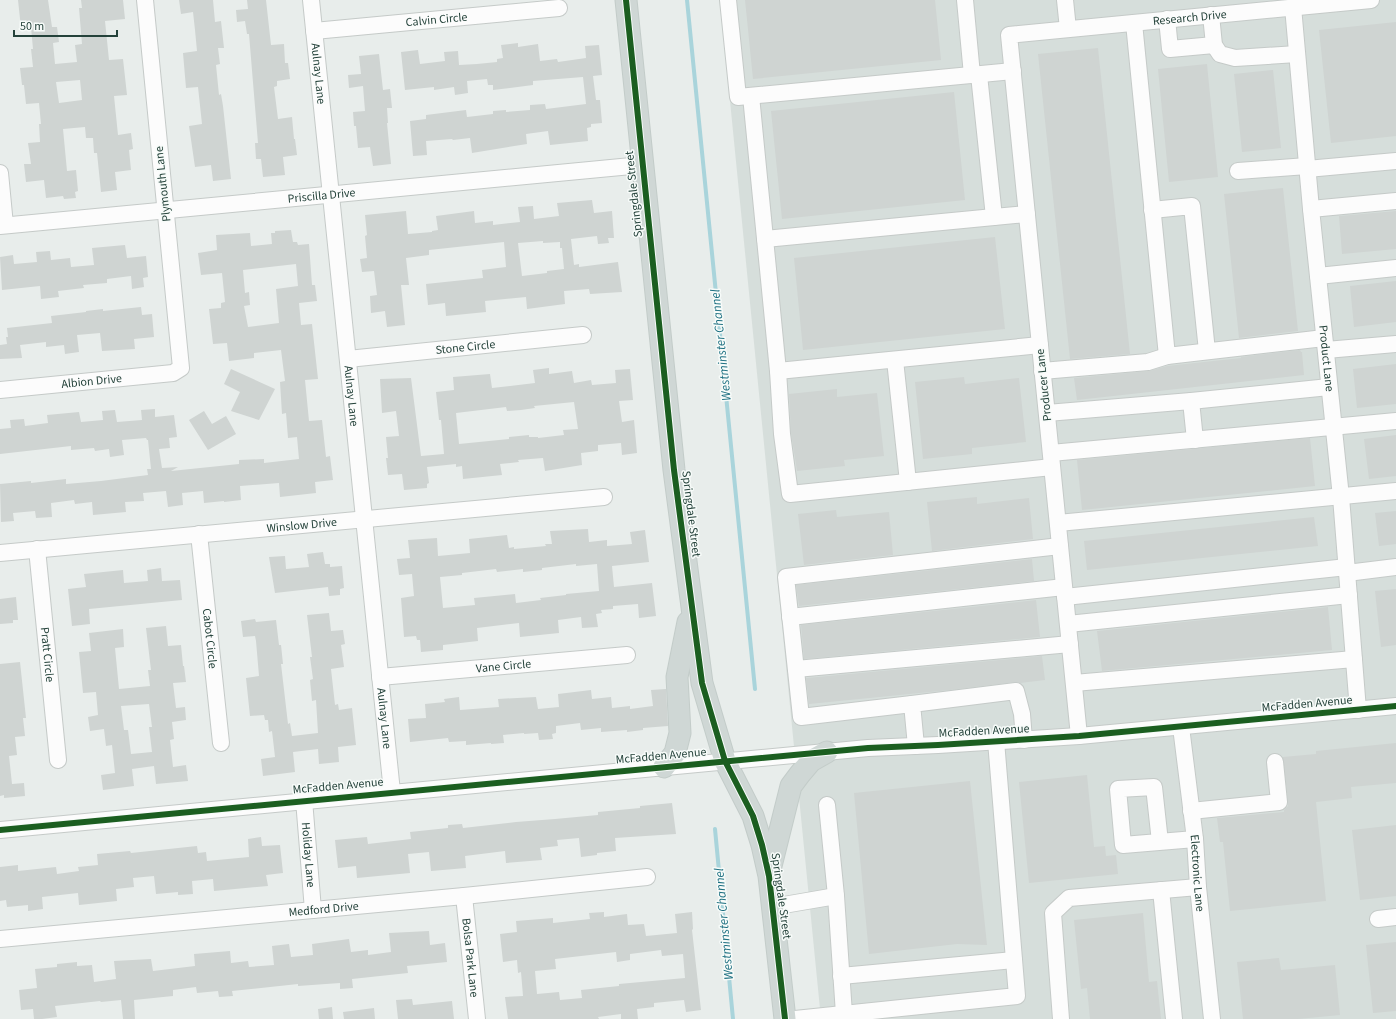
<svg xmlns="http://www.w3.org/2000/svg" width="1396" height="1019" viewBox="0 0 1396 1019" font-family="'Source Sans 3',sans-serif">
  <rect width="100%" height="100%" fill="#e8edeb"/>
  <!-- built -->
  <polygon fill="#d6dedb" points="720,0 1396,0 1396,1019 821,1019"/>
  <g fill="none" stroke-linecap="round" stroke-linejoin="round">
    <!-- stream -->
    <g stroke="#a9d4db" stroke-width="4">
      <polyline points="687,0 755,689"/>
      <polyline points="715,829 733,1019"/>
    </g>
  </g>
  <!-- building -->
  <g fill="#cfd4d2" fill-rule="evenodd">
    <path d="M18 0H48L52 27H57L59 42 53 43 55 64 77 62 75 45 82 44 79 8H82L81 0H123L125 19 105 21 109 60 123 59 127 95 114 96 118 135 131 133 133 149 129 150 131 170 115 172 117 190 101 192 97 153H94L93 138H86L85 127 63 129 67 171 76 170 78 191 75 192 76 198 64 199 63 196 46 198 44 180 26 182 24 164H31L28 143 40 142 39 124H41L39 103 26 104 24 85H22L20 68 33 67 31 49H33L31 27 21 28ZM80 80 82 100 59 103 56 82Z"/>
    <polygon points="179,0 213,0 215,22 221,21 224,48 218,48 220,64 216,65 219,95 221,94 223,106 231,179 213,181 211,165 195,167 189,126 202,124 198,87 186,88 183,53 197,51 195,30 193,12 181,14"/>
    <polygon points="247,0 266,0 271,45 284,44 285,63 288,63 290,79 277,81 277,86 274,87 278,119 292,117 294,139 295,139 297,155 283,157 285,175 263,177 261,159 256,159 255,143 258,143 249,34 247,34 245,21 237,22 236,10 248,9"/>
    <polygon points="745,0 935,0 941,60 753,79"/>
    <polygon points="1396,22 1396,136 1331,143 1319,30"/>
    <polygon points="518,43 518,47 538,44 540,61 557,59 558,62 586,58 585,46 599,45 602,75 593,76 596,100 600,100 602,123 591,124 591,127 587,128 588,141 550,145 548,131 526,134 527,144 472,153 470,138 453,140 452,139 426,141 427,155 413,156 410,121 426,119 426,115 466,110 467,117 493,114 493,111 506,110 506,112 530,110 530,105 545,104 546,109 586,104 583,77 533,81 533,85 493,90 493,85 488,85 487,79 467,81 468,93 455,95 454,87 434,90 434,87 405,90 401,52 418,50 420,64 445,61 444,52 458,51 459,65 477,64 497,62 497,59 503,58 501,45"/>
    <polygon points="1098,48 1130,354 1070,359 1038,54"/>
    <polygon points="379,54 383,90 390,89 392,108 387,108 388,123 387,123 391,164 373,166 370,147 358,148 356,126 354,126 353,112 365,111 363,86 349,88 348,75 361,74 359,56"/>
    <polygon points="1207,64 1218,177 1169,182 1158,69"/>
    <polygon points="1273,70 1281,148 1242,152 1234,74"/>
    <polygon points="954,92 965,200 782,219 771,111"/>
    <polygon points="1283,188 1298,331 1239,338 1224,194"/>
    <path d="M592 200 594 213 612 211 614 238H608L609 243 598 244 597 236 571 239 574 265 579 264V267L618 262 622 292 590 294 589 289 564 291 565 304 527 309 526 297 485 301 486 312 446 316 445 303 428 305 426 284 483 278 482 270 506 267 504 242 429 250V255L406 258 409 285H401L405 325 387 327 385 311 371 313 370 296 377 295 374 271 362 272 360 259 367 258 365 236 367 235 365 215 406 211 408 234 432 232V231L438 230 436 216 474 211 475 223 493 221V225L520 222 518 207 533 206 534 219 559 216 557 203ZM543 241V243L560 242V248H562L564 269 547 271V273L522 276 518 243Z"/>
    <polygon points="1396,211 1396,249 1342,254 1339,216"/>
    <path d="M291 230 293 242H297L298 245 309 244 312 285H315L317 301 299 303 301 325 312 324 318 379 305 380 309 421 322 420 326 457 330 456 333 480 315 482 316 493 280 497 279 483 240 486 241 500 224 502V501L204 503 203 491 182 493 183 505 168 507 166 491 143 493 144 501 125 502 126 512 93 515 92 502 75 504 74 500 51 503 52 517 36 518 35 511 13 513 14 521 1 522 0 484 31 481V483L66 479V484L101 481 148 475 147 469H151L148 440H147L146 438 122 440 124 455 110 457 109 449 95 451 94 448 71 450V446L0 454V429L11 428 10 420 24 419 25 426 48 423 47 415 79 412 81 422 103 420 102 411 115 410 117 422 142 420 141 410 155 409V417L174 415 177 437 169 438 170 448 159 449 162 468 178 467 171 471 239 464V460L264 459V463L299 459 297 437 288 438 286 413 282 414 280 382 285 381 281 350 254 353V358L229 361 227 343 213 344 209 309 221 308V303L225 302 222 273 201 275 198 253 217 250 216 235 250 233 251 246 272 244 271 233H275V231ZM296 264 298 286 276 289 279 323 248 327 244 306 250 305 249 292 245 293 243 270Z"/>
    <polygon points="995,237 1005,329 803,350 794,258"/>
    <polygon points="125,245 127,258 146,256 148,277 143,278 144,287 132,289 131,276 107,279 107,283 83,285 84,288 58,291 59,297 41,299 40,286 2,290 0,257 13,255 14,264 37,262 36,252 50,251 51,260 70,258 71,267 94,265 92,248"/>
    <polygon points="1396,281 1396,322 1354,327 1350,286"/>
    <polygon points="141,307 142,315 152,314 154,337 134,339 135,349 102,351 100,333 77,335 79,352 65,354 64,345 46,347 46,342 20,345 22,358 0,359 0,345 7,344 6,337 8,337 7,328 52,323 51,316 86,312 86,311 103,309 103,311"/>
    <polygon points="1300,350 1301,352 1302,352 1304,375 1077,400 1074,378 1149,371 1167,366 1241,358 1241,357"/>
    <polygon points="1396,364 1396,404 1357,408 1353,369"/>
    <path d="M549 368V374L572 371 574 383 591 380 592 385 616 383 615 370 630 369 633 400 619 401 622 422 634 420 637 453 622 455 621 443 598 445V451L581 453 582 465 545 471 543 458 518 460 519 462 500 464 502 475 463 479 462 466 456 467V464L427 467 429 483 427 484V488L404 490 402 474 388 475 386 458H388L386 437 399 436 396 411 382 413 380 379 411 378 421 456 444 454 441 420H439L436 392 454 390 453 377 490 374 492 388 535 383 533 370ZM574 402 578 429 563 430 564 435 538 438V437H529V435L509 437V439L459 444 456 413 506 407 507 411 521 410 535 408 534 406Z"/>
    <polygon points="231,369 275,389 259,420 231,411 240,392 224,384"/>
    <polygon points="964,377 965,384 1019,378 1026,442 972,448 972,454 923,459 915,382"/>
    <polygon points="837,389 837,397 877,393 884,456 844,460 845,466 797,471 791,433 789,394"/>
    <polygon points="204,411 212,424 226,416 236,434 208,450 189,420"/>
    <polygon points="1396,435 1396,476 1369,479 1364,439"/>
    <polygon points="1310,438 1315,486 1082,510 1077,460"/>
    <polygon points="977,497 977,504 1029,498 1033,539 932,551 927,502"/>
    <polygon points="836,510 837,517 889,512 893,555 804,565 798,514"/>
    <polygon points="1396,511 1396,544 1379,546 1375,513"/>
    <polygon points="1314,517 1318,546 1087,570 1084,541"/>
    <path d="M588 529 589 542 607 540V546L632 544 630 532 645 530 649 562 612 566 614 587 652 583 656 616 639 618 638 604 613 606V609L601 610 602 613 596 614 598 627 582 628 581 617 558 620 559 633 520 637 519 623 477 628 478 641 443 645V650L421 652 420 640H417L416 636 404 637 401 598 414 596 412 574 399 575 397 559 410 558 408 540 437 538 438 556 470 553 469 539 507 535 509 548 514 547V549L546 546 545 544H552L550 531ZM576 564V566L597 564 599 591 566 594V595L540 598 541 600 516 603 515 594 474 598 475 605 443 608 440 577 462 575V573L496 569 497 572 523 569V572L542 570V568Z"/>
    <polygon points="323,552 325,564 330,564 330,567 342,566 344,588 340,589 340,595 329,596 328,587 275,593 269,557 285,556 286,569 309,567 307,554"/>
    <polygon points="1032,559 1034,581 799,606 796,585"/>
    <polygon points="161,568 162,581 180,580 182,600 89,609 90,624 72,626 68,589 86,587 84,574 123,570 124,583 148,581 147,570"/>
    <polygon points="1396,589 1396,645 1381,647 1375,591"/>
    <polygon points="16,597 18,620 13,620 13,623 0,624 0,599"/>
    <polygon points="1036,600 1040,637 804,659 801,625"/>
    <polygon points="1328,607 1332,650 1102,671 1097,631"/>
    <polygon points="329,613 331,631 343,630 345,644 341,645 344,667 331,669 335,705 338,704 339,710 352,708 356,745 338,747 339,762 319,764 318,749 293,752 295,772 263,776 261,759 275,757 272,731 269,732 268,720 265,720 264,715 250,716 246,678 259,676 256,641 255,636 243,637 241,621 255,619 256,622 276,620 279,645 281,645 283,664 281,664 288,724 290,723 292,736 318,733 316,700 312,701 310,680 313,679 310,657 312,657 307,615"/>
    <path d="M166 626 168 646 181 645 183 666H184L186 682 173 683 176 708 185 707 186 720 172 722 174 739 170 740 173 767 186 765 188 781 156 784 154 766 132 769 134 786 103 790 101 775 115 773 112 745 106 746 104 729 90 731 88 717 98 715 96 692 83 693 79 652 91 651 89 633 123 629 124 647 115 648 119 689 150 686 148 670H151L146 628ZM149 704 152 727H149L152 752 131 754 128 730H124L121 706Z"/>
    <polygon points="1042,656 1045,680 1020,683 1015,682 950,690 809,704 806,678"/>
    <polygon points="20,662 26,718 23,718 25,736 15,737 17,755 9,756 12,784 24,783 25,796 4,798 4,795 0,796 0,664"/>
    <polygon points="666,689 668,726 643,728 643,730 627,732 627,730 601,732 601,728 581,730 580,723 556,726 556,733 552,734 553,739 539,740 538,733 524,734 524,733 503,735 504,743 491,744 491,743 466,745 466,741 449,742 448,738 410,742 408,719 426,718 425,704 445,702 444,699 459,697 460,710 499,707 498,699 536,697 538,709 559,707 558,694 591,690 592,699 611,697 612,708 630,706 630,709 653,706 651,690"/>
    <polygon points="1396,743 1396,783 1351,787 1352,798 1316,802 1326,901 1230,911 1223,842 1220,842 1217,818 1284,812 1284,810 1288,806 1288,801 1283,757 1316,754 1316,751"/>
    <polygon points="1087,775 1094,847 1105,846 1106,856 1116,855 1118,874 1029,883 1019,782"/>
    <polygon points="970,781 987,945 957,944 869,954 854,793"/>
    <polygon points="672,803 676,834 615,838 616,851 597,853 597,855 581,857 579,838 557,840 558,846 540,848 542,860 506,863 505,851 465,856 466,868 431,871 429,852 408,854 410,873 357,878 356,866 338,868 335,840 367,837 368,844 411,839 410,832 448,828 448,825 462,824 463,828 516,822 555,819 598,815 598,812 640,808 640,806"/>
    <polygon points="1396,825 1396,896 1360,900 1352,830"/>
    <polygon points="261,837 262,846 280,845 283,873 266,875 268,886 214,891 213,879 192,881 193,894 178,895 178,892 156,894 154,876 133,878 134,887 116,889 117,901 79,905 78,893 42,897 43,909 28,911 28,905 7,907 6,900 0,901 0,867 18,865 18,871 56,867 57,874 79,871 78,867 98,865 97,854 130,851 131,853 197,846 198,853 206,852 207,861 249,857 248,839"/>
    <path d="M604 912V917L627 914 628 925 644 924 646 936 677 933 675 914 692 912 693 929 692 930 701 1010 686 1012 684 1000 654 1003V1007L637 1009 638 1019H621V1014L598 1017 599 1019H508L505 997 523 996 521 972 518 973 517 960 503 962 500 934 517 932 516 921 553 918V923L590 919 589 913ZM661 950 662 956 683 954 685 978 619 984V986L581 990 582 998 560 1000 559 992 537 994 535 971 556 969 555 959 616 952 617 962 630 960V954Z"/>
    <polygon points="1143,913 1149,982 1157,981 1161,1019 1090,1019 1087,988 1081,989 1074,920"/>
    <polygon points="429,931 430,945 445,943 447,962 407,966 408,973 352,979 353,988 340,989 340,983 298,986 298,984 232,991 233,996 219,997 218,991 197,993 196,987 173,990 173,996 134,1000 135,1019 123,1019 121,1000 101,1002 100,1001 55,1006 57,1017 42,1019 34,1019 33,1009 21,1010 19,990 37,988 35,969 57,967 57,964 77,962 77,966 92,965 94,982 116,979 114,961 151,959 153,971 195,966 194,954 230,951 231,963 248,961 249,967 274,965 272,946 289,944 291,957 313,955 312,944 349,939 351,952 368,950 368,955 391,952 389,933"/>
    <polygon points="1396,942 1396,1011 1373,1013 1366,945"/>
    <polygon points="1279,958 1281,970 1335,965 1340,1015 1298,1019 1243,1019 1237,962"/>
    <polygon points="412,999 413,1005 452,1001 454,1019 398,1019 396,1000"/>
    <polygon points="332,1007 333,1019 319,1019 318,1009"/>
    <polygon points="374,1008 375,1019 344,1019 343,1012"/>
  </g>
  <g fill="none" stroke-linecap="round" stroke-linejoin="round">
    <defs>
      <g id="minor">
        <path id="s1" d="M311 0 392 792"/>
        <polyline points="728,0 738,97 1013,71"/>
        <polyline points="965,0 972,75"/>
        <polyline points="1065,0 1068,29"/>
        <path id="s2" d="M1293 7 1311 209 1341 497 1358 710"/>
        <polyline points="1211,15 1214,45 1220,54 1235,58 1297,54"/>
        <polyline points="1167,19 1170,49 1214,45"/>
        <polyline points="1134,23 1167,356 1324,338"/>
        <path id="s3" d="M314 31 559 8"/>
        <polyline points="979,75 994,217 1027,214"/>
        <polyline points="751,96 778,371"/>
        <polyline points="1307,169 1396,161"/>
        <polyline points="1238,171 1307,166"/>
        <polyline points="0,173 5,225"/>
        <polyline points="1311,209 1396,201"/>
        <polyline points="1152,210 1192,206 1207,351"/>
        <path id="s4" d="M0 226 642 165"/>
        <polyline points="765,239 994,217"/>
        <polyline points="1318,276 1396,268"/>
        <polyline points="1040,345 778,371 782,434 790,494 1052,467"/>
        <polyline points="1326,350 1396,344"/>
        <path id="s5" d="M348 359 583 335"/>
        <polyline points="895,360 908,482"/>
        <polyline points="1042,371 1148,362 1167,356"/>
        <path id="s6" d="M0 390 173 373 181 368 145 0"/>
        <polyline points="1191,401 1195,440"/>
        <polyline points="1047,413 1191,401 1329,387"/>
        <polyline points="1051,453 1396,421"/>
        <polyline points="1058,523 1396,491"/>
        <path id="s7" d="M199 534 221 743"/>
        <path id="s8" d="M37 549 58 760"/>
        <path id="s9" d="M0 553 604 497"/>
        <polyline points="1347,573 1396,567"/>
        <polyline points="1065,597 1347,567"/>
        <polyline points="790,617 1064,587"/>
        <polyline points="1068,624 1349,595"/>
        <polyline points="796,669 1070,644"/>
        <path id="s10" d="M380 677 627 655"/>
        <polyline points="1074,683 1354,659"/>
        <polyline points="912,704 801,717 786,577 1060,546"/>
        <path id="s11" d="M1181 727 1195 839 1198 887 1212 1019"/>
        <path id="s12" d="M1079 736 1009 35 1371 0"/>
        <polyline points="916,746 912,704 1016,691 1022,714 1024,740"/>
        <path id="s13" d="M304 800 313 910"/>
        <polyline points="827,805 836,896 844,1014"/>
        <polyline points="1191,811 1279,802 1275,762"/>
        <polyline points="0,830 868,748 938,745 1079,736 1396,706"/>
        <polyline points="1160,842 1154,787 1118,789 1123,845 1195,839"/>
        <polyline points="1161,890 1174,1019"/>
        <path id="s14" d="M464 896 477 1019"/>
        <polyline points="772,907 836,896"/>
        <polyline points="1378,919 1396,917"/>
        <path id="s15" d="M0 939 464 896 647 877"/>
        <polyline points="841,976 1014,960"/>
        <polyline points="795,1019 1017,996 996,741"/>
        <polyline points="1061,1019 1053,913 1069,898 1198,887"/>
      </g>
      <g id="major">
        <polyline points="626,0 674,470 702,683 725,761 753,816 762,845 769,876 785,1019"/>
        <polyline points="664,767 675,753 680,733 677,677 688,622"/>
        <polyline points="770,870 791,786 800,774 811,761 827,752"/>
      </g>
    </defs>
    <!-- minor casing -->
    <use href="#minor" stroke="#c5cac8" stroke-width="18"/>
    <!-- major casing -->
    <use href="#major" stroke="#c3ccc9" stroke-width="23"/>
    <!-- minor -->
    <use href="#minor" stroke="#fcfcfc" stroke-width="16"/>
    <!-- major -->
    <use href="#major" stroke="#cfd7d5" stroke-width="21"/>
    <defs>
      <g id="cycleway">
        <polyline points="626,0 674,470 702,683 725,761 753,816 762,845 769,876 785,1019"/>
        <polyline points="0,830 868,748 938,745 1079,736 1396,706"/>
      </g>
    </defs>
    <!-- cycleway casing -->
    <use href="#cycleway" stroke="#f7fbf9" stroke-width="8"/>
    <!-- cycleway -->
    <use href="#cycleway" stroke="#1b5e20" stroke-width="6"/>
  </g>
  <g text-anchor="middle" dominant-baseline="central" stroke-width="3" stroke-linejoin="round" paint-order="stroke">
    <!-- street labels -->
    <g font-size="12" fill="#24423a" stroke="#f7fbf9">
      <text stroke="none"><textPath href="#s12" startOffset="886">Research Drive</textPath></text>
      <text stroke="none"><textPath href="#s3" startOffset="123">Calvin Circle</textPath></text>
      <text stroke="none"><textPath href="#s1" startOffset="74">Aulnay Lane</textPath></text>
      <text transform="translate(163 184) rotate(-96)">Plymouth Lane</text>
      <text transform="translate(634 194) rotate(-96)">Springdale Street</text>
      <text stroke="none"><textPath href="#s4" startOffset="323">Priscilla Drive</textPath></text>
      <text stroke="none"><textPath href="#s5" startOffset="118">Stone Circle</textPath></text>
      <text stroke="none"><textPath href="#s2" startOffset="353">Product Lane</textPath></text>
      <text stroke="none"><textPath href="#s6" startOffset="92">Albion Drive</textPath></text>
      <text transform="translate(1044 385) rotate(-96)">Producer Lane</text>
      <text stroke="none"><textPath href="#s1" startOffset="398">Aulnay Lane</textPath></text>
      <text transform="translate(691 514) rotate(83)">Springdale Street</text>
      <text stroke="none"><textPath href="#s9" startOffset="303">Winslow Drive</textPath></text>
      <text stroke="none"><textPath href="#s7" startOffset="105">Cabot Circle</textPath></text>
      <text stroke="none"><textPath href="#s8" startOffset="106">Pratt Circle</textPath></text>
      <text stroke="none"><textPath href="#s10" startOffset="124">Vane Circle</textPath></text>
      <text transform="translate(1307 704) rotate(-5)">McFadden Avenue</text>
      <text stroke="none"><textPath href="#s1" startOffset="722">Aulnay Lane</textPath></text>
      <text transform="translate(984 731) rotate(-3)">McFadden Avenue</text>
      <text transform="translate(661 756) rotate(-5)">McFadden Avenue</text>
      <text transform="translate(338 786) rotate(-5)">McFadden Avenue</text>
      <text stroke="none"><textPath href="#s13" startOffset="55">Holiday Lane</textPath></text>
      <text stroke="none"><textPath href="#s11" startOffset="147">Electronic Lane</textPath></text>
      <text transform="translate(781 896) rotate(82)">Springdale Street</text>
      <text stroke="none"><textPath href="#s15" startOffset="325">Medford Drive</textPath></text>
      <text stroke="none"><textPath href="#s14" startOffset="62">Bolsa Park Lane</textPath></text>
    </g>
    <!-- water labels -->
    <g font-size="13" font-style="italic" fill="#1c6f80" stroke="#f7fbf9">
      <text transform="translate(721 345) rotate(-96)">Westminster Channel</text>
      <text transform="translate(724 924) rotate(-95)">Westminster Channel</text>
    </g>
  </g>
  <!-- scale -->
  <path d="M14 30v6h103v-6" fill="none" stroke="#24423a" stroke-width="2"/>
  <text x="20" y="30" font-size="12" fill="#24423a" stroke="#f7fbf9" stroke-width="3" paint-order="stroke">50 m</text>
</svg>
